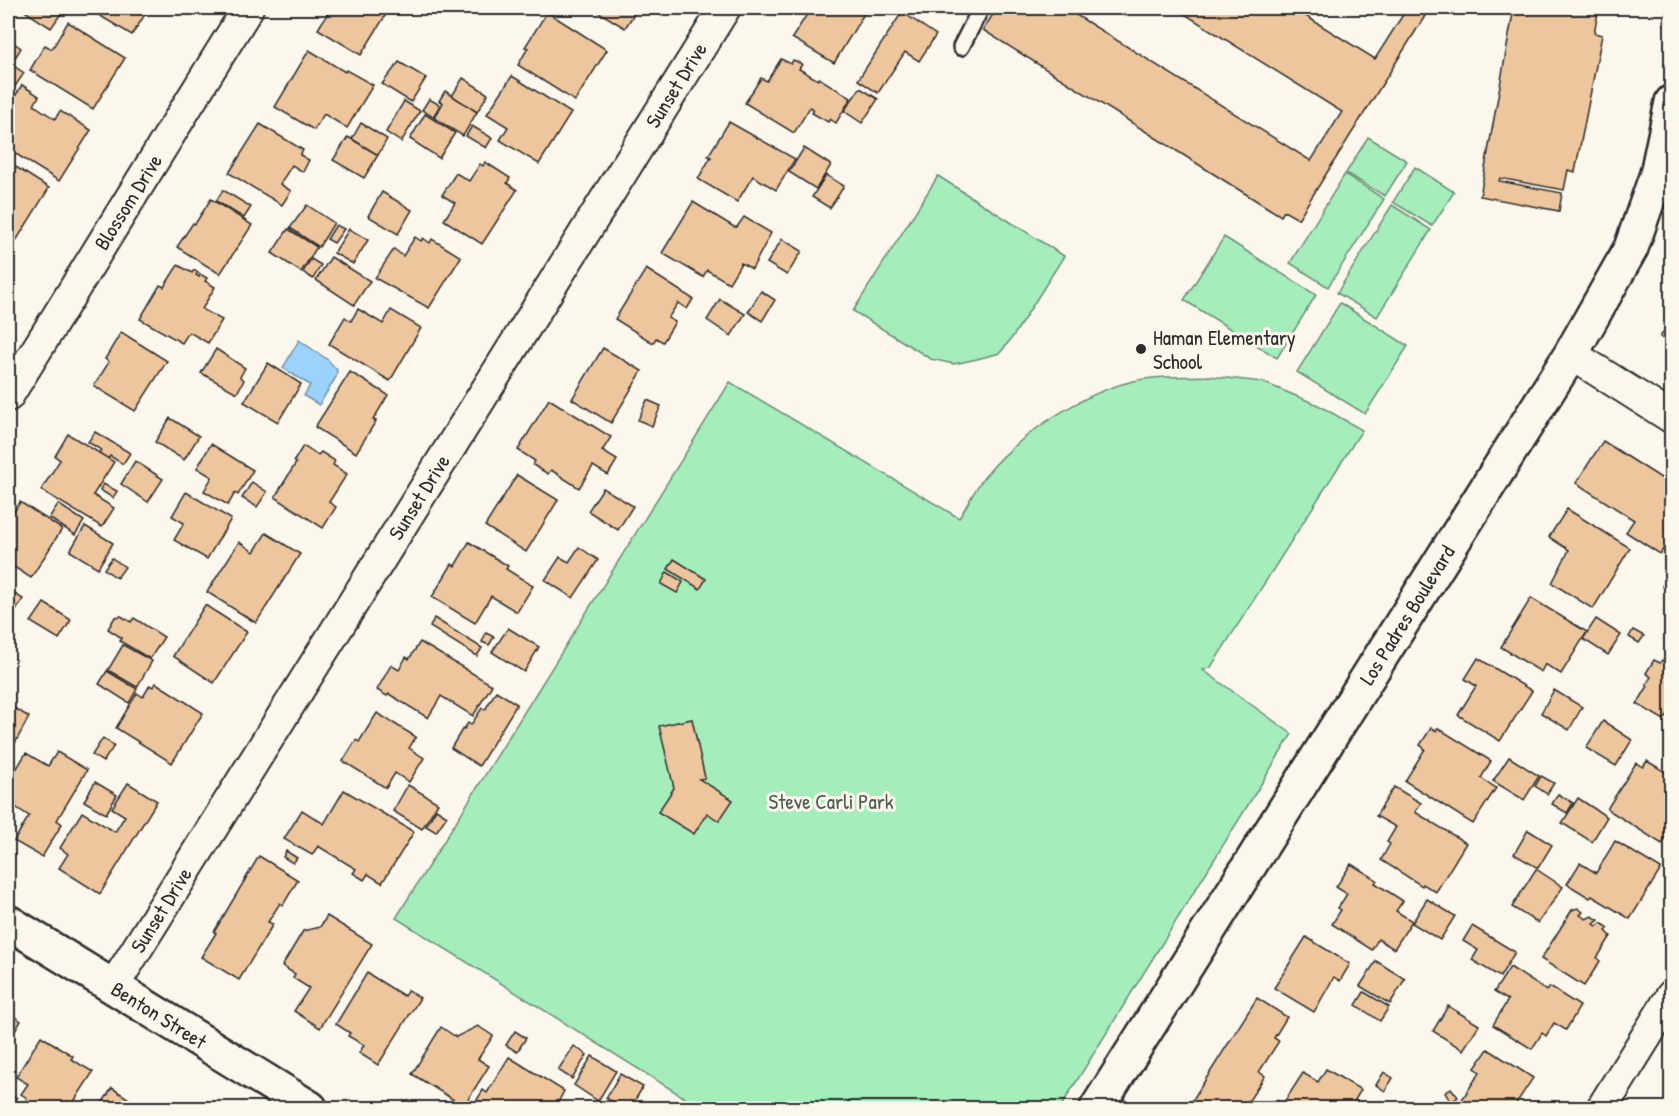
<svg xmlns="http://www.w3.org/2000/svg" width="1679" height="1116" viewBox="0 0 1679 1116" font-family="'Patrick Hand',sans-serif">
  <rect width="100%" height="100%" fill="#fbf7ec"/>
  <filter id="ink" filterUnits="userSpaceOnUse"><feTurbulence type="fractalNoise" baseFrequency=".0167" numOctaves="2"/><feDisplacementMap in="SourceGraphic" scale="12" xChannelSelector="R" yChannelSelector="G"/><feConvolveMatrix kernelMatrix="1 2 1 2 8 2 1 2 1" color-interpolation-filters="sRGB"/></filter>
  <g filter="url(#ink)">
    <!-- green -->
    <g fill="#a5eebc" stroke="#688c74" stroke-width="1.5">
      <polygon points="1368,137 1407,161 1385,196 1346,173"/>
      <polygon points="1415,167 1454,192 1432,226 1393,202"/>
      <polygon points="1345,174 1384,199 1328,287 1290,263"/>
      <polygon points="938,176 1064,256 1014,335 1000,353 977,359 954,364 931,359 853,311"/>
      <polygon points="1392,205 1431,230 1377,317 1337,293"/>
      <polygon points="1224,237 1316,295 1277,358 1184,300"/>
      <polygon points="1340,303 1408,346 1365,414 1297,372"/>
      <path d="M1209 376 1262 382 1318 405 1362 430 1211 667 1203 670 1292 734 1060 1108H701L396 918 730 382 959 518C968 504 975 488 986 475 1023 431 1095 383 1153 378 1172 376 1190 377 1209 376Z"/>
    </g>
    <!-- water -->
    <polygon fill="#9bd3fb" stroke="#6e90a8" stroke-width="1.5" points="299,340 328,360 337,370 336,377 319,405 304,396 310,385 283,368"/>
    <!-- building -->
    <g fill="#eec69e" stroke="#2b2b2b" stroke-width="1.5">
      <polygon points="24,8 65,8 51,28 23,10"/>
      <polygon points="87,8 149,8 132,35"/>
      <polygon points="331,8 335,10 337,8 390,8 361,55 318,29"/>
      <polygon points="592,8 638,8 625,28"/>
      <polygon points="811,8 857,8 865,12 834,63 792,38"/>
      <polygon points="997,8 1065,8 1311,161 1342,112 1175,8 1293,8 1375,59 1406,10 1403,8 1428,8 1423,15 1425,16 1298,219 1284,211 1281,216 983,30"/>
      <polygon points="1514,8 1599,8 1594,33 1602,35 1575,172 1568,170 1564,190 1500,178 1499,181 1562,193 1559,211 1480,196"/>
      <polygon points="547,12 607,50 575,101 518,65 528,48 525,47"/>
      <polygon points="902,12 936,35 919,61 905,52 878,93 858,80"/>
      <polygon points="68,22 125,58 93,109 30,70 45,45 52,49"/>
      <polygon points="8,39 21,48 13,61 8,58"/>
      <polygon points="309,50 345,72 346,70 373,85 347,128 324,114 314,130 275,107"/>
      <polygon points="781,59 791,64 793,60 802,64 799,69 818,80 819,78 851,98 836,123 830,119 828,122 812,113 814,110 810,107 794,133 745,103 761,78 767,81"/>
      <polygon points="8,62 24,73 8,97"/>
      <polygon points="399,62 426,78 411,102 382,84"/>
      <polygon points="512,76 571,113 539,164 500,140 508,127 487,114"/>
      <polygon points="463,78 488,94 477,112 452,96"/>
      <polygon points="22,85 39,96 34,105 55,119 60,111 91,130 59,181 8,149 8,108"/>
      <polygon points="860,88 878,99 862,123 844,111"/>
      <polygon points="445,91 477,112 463,136 434,118 443,103 439,101"/>
      <polygon points="429,99 440,105 433,117 422,110"/>
      <polygon points="404,101 420,111 401,142 386,132"/>
      <polygon points="425,114 455,133 439,158 410,139"/>
      <polygon points="729,122 795,159 776,190 753,176 737,202 698,179 711,157 708,156"/>
      <polygon points="361,123 387,139 378,155 352,139"/>
      <polygon points="260,124 303,150 300,155 309,160 303,172 292,165 280,184 291,191 282,205 229,173"/>
      <polygon points="472,126 492,138 486,148 466,136"/>
      <polygon points="348,137 378,155 364,178 333,160"/>
      <polygon points="804,148 831,165 816,189 789,172"/>
      <polygon points="8,162 49,188 16,241 8,236"/>
      <polygon points="485,162 510,178 507,183 517,190 482,244 444,220 455,203 442,195 456,173 469,181 480,164 483,166"/>
      <polygon points="826,175 844,186 830,208 812,197"/>
      <polygon points="223,190 251,207 244,218 216,201"/>
      <polygon points="382,192 412,210 398,234 368,216"/>
      <polygon points="211,199 252,225 220,274 177,247 193,223 195,224"/>
      <polygon points="693,202 734,227 737,227 744,217 771,233 752,269 741,263 729,283 707,270 703,277 662,253"/>
      <polygon points="307,205 334,223 319,247 290,228"/>
      <polygon points="336,225 344,229 334,243 327,239"/>
      <polygon points="288,229 317,247 301,272 272,253"/>
      <polygon points="349,229 368,240 353,264 334,253"/>
      <polygon points="415,237 421,241 423,238 430,243 432,239 461,257 429,308 375,278 394,249 403,256"/>
      <polygon points="782,239 802,251 787,275 767,263"/>
      <polygon points="331,257 370,281 354,305 316,280"/>
      <polygon points="311,259 321,265 313,279 303,272"/>
      <polygon points="178,265 192,273 194,270 198,273 196,275 199,277 200,274 207,278 205,281 215,287 202,309 222,320 208,343 189,332 182,343 140,319 160,285 164,287"/>
      <polygon points="646,269 693,299 687,309 678,303 668,318 675,322 663,342 656,338 653,343 615,319"/>
      <polygon points="761,291 775,300 762,321 748,312"/>
      <polygon points="720,299 745,314 731,336 707,320"/>
      <polygon points="358,309 383,324 391,310 421,328 390,381 329,344 345,317 351,321"/>
      <polygon points="1672,319 1672,344 1660,337"/>
      <polygon points="121,332 167,361 135,411 94,386 109,362 105,359"/>
      <polygon points="603,348 642,371 611,423 572,399"/>
      <polygon points="216,349 245,368 240,377 244,380 237,393 201,373"/>
      <polygon points="268,363 301,384 278,422 244,402"/>
      <polygon points="350,372 388,395 373,420 376,421 356,453 315,427"/>
      <polygon points="549,399 611,437 602,451 617,460 608,475 593,466 579,488 551,470 548,474 533,465 535,461 518,450"/>
      <polygon points="647,400 661,406 652,426 638,420"/>
      <polygon points="170,418 199,436 184,460 155,442"/>
      <polygon points="95,432 130,453 123,464 110,456 108,459 99,453 101,450 88,442"/>
      <polygon points="68,434 114,462 93,495 114,508 102,527 41,490 60,460 55,456"/>
      <polygon points="1603,441 1672,485 1672,519 1665,529 1672,533 1672,536 1660,554 1626,532 1634,520 1576,483"/>
      <polygon points="211,444 253,470 238,495 235,493 228,505 204,491 212,477 197,468"/>
      <polygon points="303,446 318,455 321,452 335,461 333,465 347,474 329,502 336,507 323,528 275,497 296,463 294,461"/>
      <polygon points="135,461 163,479 148,502 121,484"/>
      <polygon points="517,475 558,500 526,552 485,526"/>
      <polygon points="252,482 267,492 257,507 242,498"/>
      <polygon points="103,484 117,491 113,498 100,490"/>
      <polygon points="603,488 633,506 618,530 588,511"/>
      <polygon points="186,492 231,519 207,559 174,540 184,523 172,516"/>
      <polygon points="20,502 62,529 31,578 8,563 8,527 10,524 8,521"/>
      <polygon points="58,504 84,521 75,535 49,518"/>
      <polygon points="1567,509 1630,548 1593,609 1552,583 1569,550 1549,537"/>
      <polygon points="85,526 113,543 98,568 70,551"/>
      <polygon points="266,533 300,554 256,623 207,592 239,542 254,552"/>
      <polygon points="469,542 508,566 506,569 533,586 517,612 491,596 475,623 432,597 452,564 455,566"/>
      <polygon points="1672,542 1672,561 1663,555"/>
      <polygon points="579,547 598,560 573,598 545,580 560,557 569,562"/>
      <polygon points="112,558 125,567 117,578 104,569"/>
      <polygon points="674,559 706,579 700,589 668,569"/>
      <polygon points="667,572 683,582 677,593 661,584"/>
      <polygon points="1671,572 1672,572 1672,592 1662,586"/>
      <polygon points="8,590 23,599 8,624"/>
      <polygon points="1531,598 1587,632 1561,674 1545,664 1541,672 1501,647"/>
      <polygon points="44,603 71,620 59,639 31,622"/>
      <polygon points="205,605 247,632 214,683 173,656"/>
      <polygon points="121,616 131,622 134,618 164,637 150,659 120,641 122,638 108,629 115,617"/>
      <polygon points="434,618 482,648 477,656 430,627"/>
      <polygon points="1596,619 1621,635 1608,655 1583,639"/>
      <polygon points="508,628 539,647 524,672 492,652"/>
      <polygon points="1633,630 1644,636 1639,643 1629,637"/>
      <polygon points="486,633 494,637 489,645 482,642"/>
      <polygon points="420,642 492,685 473,716 441,696 428,718 389,694 387,696 377,690 391,665 399,670 406,657 409,659"/>
      <polygon points="123,645 152,661 137,687 108,670"/>
      <polygon points="1478,658 1532,691 1500,741 1458,715 1476,686 1465,679"/>
      <polygon points="1654,660 1660,663 1662,660 1672,666 1672,708 1664,720 1637,704 1648,686 1646,685 1651,677 1646,673"/>
      <polygon points="107,671 137,689 129,703 99,684"/>
      <polygon points="156,683 203,713 172,763 116,728 137,693 143,697 150,685 153,687"/>
      <polygon points="1554,690 1582,707 1569,730 1541,713"/>
      <polygon points="496,691 517,704 479,766 451,748 463,728 464,729 468,723 471,725 482,708 485,710"/>
      <polygon points="8,704 29,717 15,743 12,742 8,750"/>
      <polygon points="377,713 416,737 409,748 424,758 409,782 395,773 386,788 343,761 356,740 359,742"/>
      <polygon points="692,719 705,778 699,779 733,800 719,821 707,813 694,834 658,812 674,788 659,726"/>
      <polygon points="1603,721 1632,740 1616,766 1586,748"/>
      <polygon points="1431,728 1436,731 1438,728 1491,761 1481,778 1496,788 1473,824 1405,781 1425,749 1420,745"/>
      <polygon points="103,738 114,746 103,762 92,755"/>
      <polygon points="57,752 87,770 57,820 62,824 42,857 14,841 29,816 14,806 16,803 8,798 8,783 26,753 48,766"/>
      <polygon points="1509,757 1539,776 1524,800 1493,781"/>
      <polygon points="1647,761 1672,776 1672,829 1662,844 1607,809 1636,763 1643,767"/>
      <polygon points="1541,776 1554,783 1547,794 1535,786"/>
      <polygon points="95,782 117,795 106,814 84,801"/>
      <polygon points="128,783 157,801 100,894 59,868 68,854 60,848 82,812 115,832 125,816 112,808"/>
      <polygon points="408,785 438,803 422,829 393,811"/>
      <polygon points="1394,787 1421,803 1415,812 1466,843 1436,892 1423,884 1422,886 1381,860 1390,844 1387,842 1396,827 1376,816"/>
      <polygon points="344,790 414,832 382,883 368,874 364,880 353,873 356,869 318,846 312,855 284,839 302,810 324,824"/>
      <polygon points="1558,794 1573,803 1567,813 1552,804"/>
      <polygon points="1578,798 1607,817 1592,842 1562,823"/>
      <polygon points="436,809 447,816 436,832 426,826"/>
      <polygon points="1528,830 1552,845 1538,868 1514,854"/>
      <polygon points="1615,841 1661,869 1630,919 1592,896 1590,898 1567,884 1580,863 1596,873"/>
      <polygon points="286,851 297,858 293,863 283,857"/>
      <polygon points="259,856 298,880 283,905 280,903 268,922 273,924 239,980 201,957 216,933 214,932"/>
      <polygon points="1351,864 1377,880 1375,883 1403,901 1396,911 1412,921 1394,949 1378,939 1372,950 1332,924 1341,910 1338,908 1347,894 1336,887"/>
      <polygon points="1536,869 1563,887 1538,923 1512,907"/>
      <polygon points="1427,899 1455,916 1440,940 1412,923"/>
      <polygon points="1578,908 1583,912 1580,915 1586,919 1592,916 1599,920 1594,924 1597,926 1601,923 1609,928 1606,931 1611,936 1597,958 1600,961 1584,986 1541,959 1572,910"/>
      <polygon points="327,916 372,944 320,1028 294,1011 309,988 293,978 295,974 282,966 303,931 320,927"/>
      <polygon points="1472,926 1515,952 1500,977 1472,960 1478,950 1463,941"/>
      <polygon points="1306,937 1350,964 1340,981 1334,977 1314,1012 1274,988"/>
      <polygon points="1376,961 1405,979 1390,1004 1360,986"/>
      <polygon points="1510,967 1547,991 1550,987 1580,1006 1566,1030 1554,1023 1546,1036 1542,1033 1532,1049 1493,1025 1508,1000 1494,992"/>
      <polygon points="367,973 404,996 408,990 420,998 378,1065 359,1053 364,1045 348,1036 350,1033 336,1024"/>
      <polygon points="1364,992 1389,1007 1380,1021 1356,1005"/>
      <polygon points="1257,998 1287,1017 1274,1038 1279,1041 1259,1072 1265,1076 1244,1108 1205,1108 1192,1101"/>
      <polygon points="1448,1006 1479,1025 1463,1050 1433,1031"/>
      <polygon points="8,1012 21,1021 8,1042"/>
      <polygon points="478,1026 493,1036 478,1059 489,1066 465,1104 464,1103 462,1105 412,1074 441,1027 456,1037"/>
      <polygon points="515,1031 526,1038 517,1052 506,1045"/>
      <polygon points="41,1036 73,1056 71,1059 93,1072 73,1103 68,1101 64,1108 21,1108 27,1098 21,1094 28,1084 16,1077"/>
      <polygon points="574,1046 587,1055 572,1079 558,1070"/>
      <polygon points="1488,1049 1533,1078 1513,1108 1474,1108 1461,1101 1480,1072 1475,1068"/>
      <polygon points="592,1056 616,1071 598,1101 574,1085"/>
      <polygon points="509,1057 564,1091 555,1108 472,1108 483,1090 487,1093"/>
      <polygon points="1326,1069 1361,1090 1350,1108 1271,1108 1276,1100 1283,1104 1303,1073 1318,1082"/>
      <polygon points="1384,1072 1393,1078 1385,1091 1376,1085"/>
      <polygon points="620,1074 643,1087 630,1108 624,1108 606,1098"/>
      <polygon points="112,1088 143,1108 99,1108"/>
      <polygon points="1451,1088 1458,1097 1451,1102 1445,1093"/>
      <polygon points="8,1092 17,1098 10,1108 8,1108"/>
    </g>
    <g fill="none" stroke-linecap="round" stroke-linejoin="round">
      <defs>
        <polyline id="service" points="961,47 981,8"/>
        <g id="minor">
          <polyline points="1571,354 1672,418"/>
          <polyline points="8,396 248,8"/>
          <polyline points="113,987 725,8"/>
          <polyline points="1602,1108 1672,995"/>
        </g>
        <polyline id="tertiary" points="1097,1108 1571,354 1631,248 1657,174 1672,102"/>
        <polyline id="secondary" points="8,922 310,1108"/>
      </defs>
      <!-- service casing -->
      <use href="#service" stroke="#2b2b2b" stroke-width="20"/>
      <!-- minor casing -->
      <use href="#minor" stroke="#2b2b2b" stroke-width="34"/>
      <!-- tertiary casing -->
      <use href="#tertiary" stroke="#2b2b2b" stroke-width="38"/>
      <!-- secondary casing -->
      <use href="#secondary" stroke="#2b2b2b" stroke-width="38"/>
      <!-- service -->
      <use href="#service" stroke="#fbf7ec" stroke-width="15"/>
      <!-- minor -->
      <use href="#minor" stroke="#fbf7ec" stroke-width="30"/>
      <!-- tertiary -->
      <use href="#tertiary" stroke="#fbf7ec" stroke-width="33"/>
      <!-- secondary -->
      <use href="#secondary" stroke="#fbf7ec" stroke-width="33"/>
    </g>
  </g>
  <!-- markers -->
  <circle fill="#2b2b2b" stroke="#fbf7ec" stroke-width="2" cx="1141" cy="349" r="6"/>
  <g text-anchor="middle" dominant-baseline="central" stroke-width="6" stroke-linejoin="round" paint-order="stroke">
    <!-- street labels -->
    <g font-size="21" fill="#2b2b2b" stroke="#fbf7ec">
      <text transform="translate(676 85) rotate(-58)">Sunset Drive</text>
      <text transform="translate(128 202) rotate(-58)">Blossom Drive</text>
      <text transform="translate(419 497) rotate(-58)">Sunset Drive</text>
      <text transform="translate(1407 615) rotate(-58)">Los Padres Boulevard</text>
      <text transform="translate(161 910) rotate(-58)">Sunset Drive</text>
      <text transform="translate(159 1015) rotate(32)">Benton Street</text>
    </g>
    <!-- poi labels -->
    <g font-size="21" fill="#2b2b2b" stroke="#fbf7ec" text-anchor="start">
      <text x="1153" y="337">Haman Elementary<tspan x="1153" dy="24">School</tspan></text>
    </g>
    <!-- park labels -->
    <g font-size="21" fill="#4a5c4f" stroke="#fbf7ec">
      <text x="831" y="801">Steve Carli Park</text>
    </g>
  </g>
  <!-- margin -->
  <rect width="1679" height="1116" fill="none" stroke="#fbf7ec" stroke-width="30"/>
  <rect x="15" y="15" width="1649" height="1086" fill="none" stroke="#2b2b2b" stroke-width="2" filter="url(#ink)"/>
</svg>
